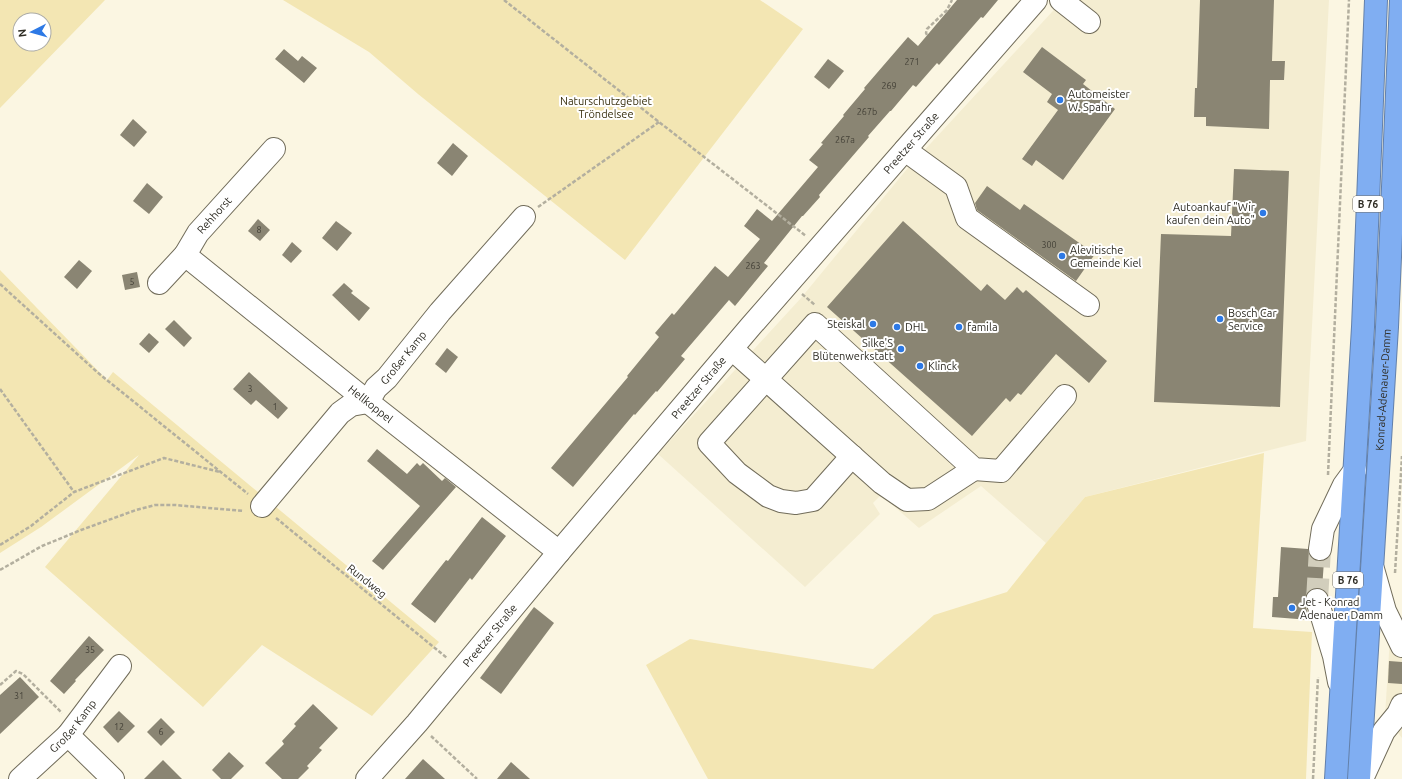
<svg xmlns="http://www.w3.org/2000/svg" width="1402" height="779" viewBox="0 0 1402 779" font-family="Ubuntu,sans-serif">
  <rect width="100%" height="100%" fill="#fbf6e2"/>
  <!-- built -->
  <g fill="#f4edd1">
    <polygon points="1063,0 1329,0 1306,441 1085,497 1046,543 981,486 919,528 881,495 873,503 880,514 805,587 658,454 801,298 907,169"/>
    <polygon points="1402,626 1402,738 1385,716 1390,637"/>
  </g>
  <!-- green -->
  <g fill="#f3e6b3" fill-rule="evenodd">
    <path d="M0 0H105L0 108ZM20 20H44V44H20Z"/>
    <polygon points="283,0 760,0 803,29 625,260 418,94 369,52"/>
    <polygon points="0,270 107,380 113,372 439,642 372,716 262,645 203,707 45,567 139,455 41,527 0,553"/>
    <polygon points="1264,453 1253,628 1312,632 1306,779 708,779 646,665 690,639 873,669 934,615 1007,592 1046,543 1085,497"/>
  </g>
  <!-- building -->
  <g fill="#8a8573">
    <polygon points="957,0 998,0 983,18 981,17 939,65 937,63 916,87 913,85 891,111 890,111 868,136 869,137 819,195 820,197 803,216 802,216 764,263 768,266 735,306 729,300 681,356 685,359 657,392 656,391 635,415 634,414 573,487 551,468 628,377 627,376 659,337 655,333 672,313 674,315 715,266 728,277 760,239 744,226 757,209 772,221 818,167 809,160 823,144 821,143 844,116 843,115 865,89 864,88 908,37 918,46"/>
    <polygon points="1200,0 1274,0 1272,61 1285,61 1284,80 1270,80 1269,129 1206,126 1206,117 1194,117 1195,88 1197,88"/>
    <polygon points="1042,47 1086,80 1083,84 1115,109 1063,180 1036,160 1032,166 1022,159 1058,110 1047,102 1052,94 1023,72"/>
    <polygon points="284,49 298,61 302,56 317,68 304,83 275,59"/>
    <polygon points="828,59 844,71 829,89 814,77"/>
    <polygon points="133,119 147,132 134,147 120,135"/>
    <polygon points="453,143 468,156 452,176 437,163"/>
    <polygon points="1234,169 1289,171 1280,407 1154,402 1161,234 1231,236"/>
    <polygon points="147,183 163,197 149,214 133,201"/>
    <polygon points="987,186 1020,210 1024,204 1095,254 1076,281 977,210 975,203"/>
    <polygon points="258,219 270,230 260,241 248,231"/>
    <polygon points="336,221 352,233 337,251 322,238"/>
    <polygon points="903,221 981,291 987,284 1005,300 1017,287 1023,293 1026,290 1107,361 1089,383 1056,354 1021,395 1018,393 1010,402 1006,398 972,436 827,307"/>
    <polygon points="292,242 302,251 291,263 282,255"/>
    <polygon points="79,260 92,271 77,289 64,277"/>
    <polygon points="137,272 140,287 125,290 122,275"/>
    <polygon points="344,283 353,291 351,293 370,308 359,321 332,295"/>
    <polygon points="174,320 192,338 184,347 165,329"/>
    <polygon points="149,333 159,342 149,353 139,344"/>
    <polygon points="447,348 458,357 446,373 435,364"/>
    <polygon points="249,372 288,408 278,419 256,400 251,405 233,389"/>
    <polygon points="377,449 407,474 417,463 420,466 423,463 442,481 445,478 456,487 383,570 372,561 420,506 367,461"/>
    <polygon points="482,517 506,536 472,580 470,578 435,623 411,604 446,560 448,561"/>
    <polygon points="1281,547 1308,549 1309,554 1313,559 1319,561 1324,561 1322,589 1313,588 1308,591 1305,597 1305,604 1310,620 1272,617 1273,597 1278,597"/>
    <polygon points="534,607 554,623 501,694 480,678"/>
    <polygon points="89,636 104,650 75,680 76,681 64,694 50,681"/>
    <polygon points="1389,661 1402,662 1402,684 1388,683"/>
    <polygon points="20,677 39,697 0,734 0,695"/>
    <polygon points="313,704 338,728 319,748 322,750 307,766 309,768 298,779 282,779 265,763 284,744 282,741 296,726 294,724"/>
    <polygon points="119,711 135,726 118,743 103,727"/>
    <polygon points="161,718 175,732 161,746 147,732"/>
    <polygon points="229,752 244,766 231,779 221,779 212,770"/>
    <polygon points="423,759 445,779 405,779"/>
    <polygon points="163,760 182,779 144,779"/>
    <polygon points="511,762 530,779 497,779"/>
  </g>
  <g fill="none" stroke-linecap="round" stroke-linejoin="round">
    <!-- minor-tunnel -->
    <polyline stroke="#d2cebc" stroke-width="22" stroke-dasharray="22 11" stroke-linecap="butt" points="1317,600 1320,549"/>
    <defs>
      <g id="minor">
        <polyline points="1061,0 1089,22"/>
        <polyline points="905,150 956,187 967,218 1088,305"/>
        <path id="s1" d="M185 255 368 402 559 552"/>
        <path id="s2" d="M159 283 185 255 198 233 274 149"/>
        <polyline points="732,349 882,483 907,500 928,499 974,469"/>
        <path id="s3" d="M368 402 376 388 387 378 440 312 524 217"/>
        <polyline points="852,456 813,500 796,503 781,501 768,496 737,473 709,443 815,324 974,469 1001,471 1065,396"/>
        <polyline points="262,506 340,413 351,405 368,402"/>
        <polyline points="1320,549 1323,529 1344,485 1355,470"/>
        <polyline points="1373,569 1385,611 1402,646"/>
        <polyline points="1317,600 1334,656 1339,682"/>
        <polyline points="68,735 113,779"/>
        <path id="s4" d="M20 779 68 735 120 666"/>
        <path id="s5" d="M367 779 417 723 559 552 751 326 1036 0"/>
        <polyline points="1362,779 1384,731 1398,714 1402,705"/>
      </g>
      <g id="highway">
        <polyline points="1336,779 1363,327 1376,0"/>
        <path id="s6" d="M1359 779 1387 327 1401 0"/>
      </g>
    </defs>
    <!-- minor casing -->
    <use href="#minor" stroke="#716c5a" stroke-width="24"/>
    <!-- highway casing -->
    <use href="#highway" stroke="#6380aa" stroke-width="24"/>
    <!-- path -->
    <g stroke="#b3af9f" stroke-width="2.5" stroke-dasharray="4 2" stroke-linecap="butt">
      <polyline points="504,0 659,122 806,236"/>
      <polyline points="927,35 926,33 927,29 947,10 952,0"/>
      <polyline points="538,207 659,122"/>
      <polyline points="0,284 97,372 248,494"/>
      <polyline points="802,294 815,305"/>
      <polyline points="0,389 74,492"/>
      <polyline points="1328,475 1349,0"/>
      <polyline points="276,518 447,658"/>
      <polyline points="0,545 31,526 74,492 164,458 220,472"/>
      <polyline points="0,570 42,546 81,530 136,510 155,505 175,505 244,511"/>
      <polyline points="1395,573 1402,456"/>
      <polyline points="0,685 16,671 23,674 62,713"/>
      <polyline points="431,736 477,779"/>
      <polyline points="1313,779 1318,677"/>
    </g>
    <!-- minor -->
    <use href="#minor" stroke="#fff" stroke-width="22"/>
    <!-- highway -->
    <use href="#highway" stroke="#80aef2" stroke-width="22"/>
  </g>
  <!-- markers -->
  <g fill="#2d79e5" stroke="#fff" stroke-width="1.5">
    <circle cx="1060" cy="100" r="4"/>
    <circle cx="1263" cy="213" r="4"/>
    <circle cx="1062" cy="256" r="4"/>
    <circle cx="1220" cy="319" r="4"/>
    <circle cx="873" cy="324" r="4"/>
    <circle cx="897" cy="327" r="4"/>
    <circle cx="959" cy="327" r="4"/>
    <circle cx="901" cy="349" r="4"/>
    <circle cx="920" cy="366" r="4"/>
    <circle cx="1292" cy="608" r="4"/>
  </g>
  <g text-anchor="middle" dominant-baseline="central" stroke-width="4" stroke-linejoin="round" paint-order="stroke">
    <!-- number labels -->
    <g font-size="9" fill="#454238">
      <text x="912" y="62">271</text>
      <text x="889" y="86">269</text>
      <text x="867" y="112">267b</text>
      <text x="845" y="140">267a</text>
      <text x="259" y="230">8</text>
      <text x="1049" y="245">300</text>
      <text x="753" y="266">263</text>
      <text x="132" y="282">5</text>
      <text x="250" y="389">3</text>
      <text x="275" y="407">1</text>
      <text x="90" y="650">35</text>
      <text x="19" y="696">31</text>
      <text x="119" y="727">12</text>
      <text x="161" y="732">6</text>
    </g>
    <!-- shield labels -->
    <g fill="#fff" stroke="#6d6b66" stroke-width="1">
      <rect x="1353" y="196" width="30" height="16" rx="3"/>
      <rect x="1333" y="572" width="30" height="16" rx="3"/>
    </g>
    <g font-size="10" font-weight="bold" fill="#2e2c24">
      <text x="1368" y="204">B 76</text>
      <text x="1348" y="580">B 76</text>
    </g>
    <!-- poi labels -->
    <g font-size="11" fill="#2e2c24" stroke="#fff" text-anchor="start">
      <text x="1068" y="94">Automeister<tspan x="1068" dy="13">W. Spahr</tspan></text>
      <text x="1255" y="207" text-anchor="end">Autoankauf "Wir<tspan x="1255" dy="13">kaufen dein Auto"</tspan></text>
      <text x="1070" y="250">Alevitische<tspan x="1070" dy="13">Gemeinde Kiel</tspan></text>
      <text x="1228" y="313">Bosch Car<tspan x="1228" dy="13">Service</tspan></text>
      <text x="865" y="324" text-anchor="end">Steiskal</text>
      <text x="905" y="327">DHL</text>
      <text x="967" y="327">famila</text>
      <text x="893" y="343" text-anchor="end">Silke'S<tspan x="893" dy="13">Blütenwerkstatt</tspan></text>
      <text x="928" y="366">Klinck</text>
      <text x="1300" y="602">Jet - Konrad<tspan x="1300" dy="13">Adenauer Damm</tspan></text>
    </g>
    <!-- park labels -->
    <g font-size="11" fill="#39300f" stroke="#fff">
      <text x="606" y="101">Naturschutzgebiet<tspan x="606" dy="13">Tröndelsee</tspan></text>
    </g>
    <!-- street labels -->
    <g font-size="11" fill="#2e2c24" stroke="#fff">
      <text stroke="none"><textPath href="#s5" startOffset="837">Preetzer Straße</textPath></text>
      <text stroke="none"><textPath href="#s2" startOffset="88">Rehhorst</textPath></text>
      <text stroke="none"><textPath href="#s3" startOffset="57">Großer Kamp</textPath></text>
      <text stroke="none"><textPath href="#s5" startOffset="513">Preetzer Straße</textPath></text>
      <text stroke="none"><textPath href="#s6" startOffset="390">Konrad-Adenauer-Damm</textPath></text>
      <text stroke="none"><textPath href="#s1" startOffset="238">Hellkoppel</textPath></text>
      <text transform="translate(367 581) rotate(39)">Rundweg</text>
      <text stroke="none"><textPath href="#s5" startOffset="189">Preetzer Straße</textPath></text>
      <text stroke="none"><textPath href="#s4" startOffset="75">Großer Kamp</textPath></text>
    </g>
  </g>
  <!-- north arrow -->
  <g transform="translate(32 32) rotate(264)"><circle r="19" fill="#ffffff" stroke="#ababa7"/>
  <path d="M0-3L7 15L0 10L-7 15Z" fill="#2d79e5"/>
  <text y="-6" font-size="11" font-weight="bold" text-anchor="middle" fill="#2e2c24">N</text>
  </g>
</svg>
